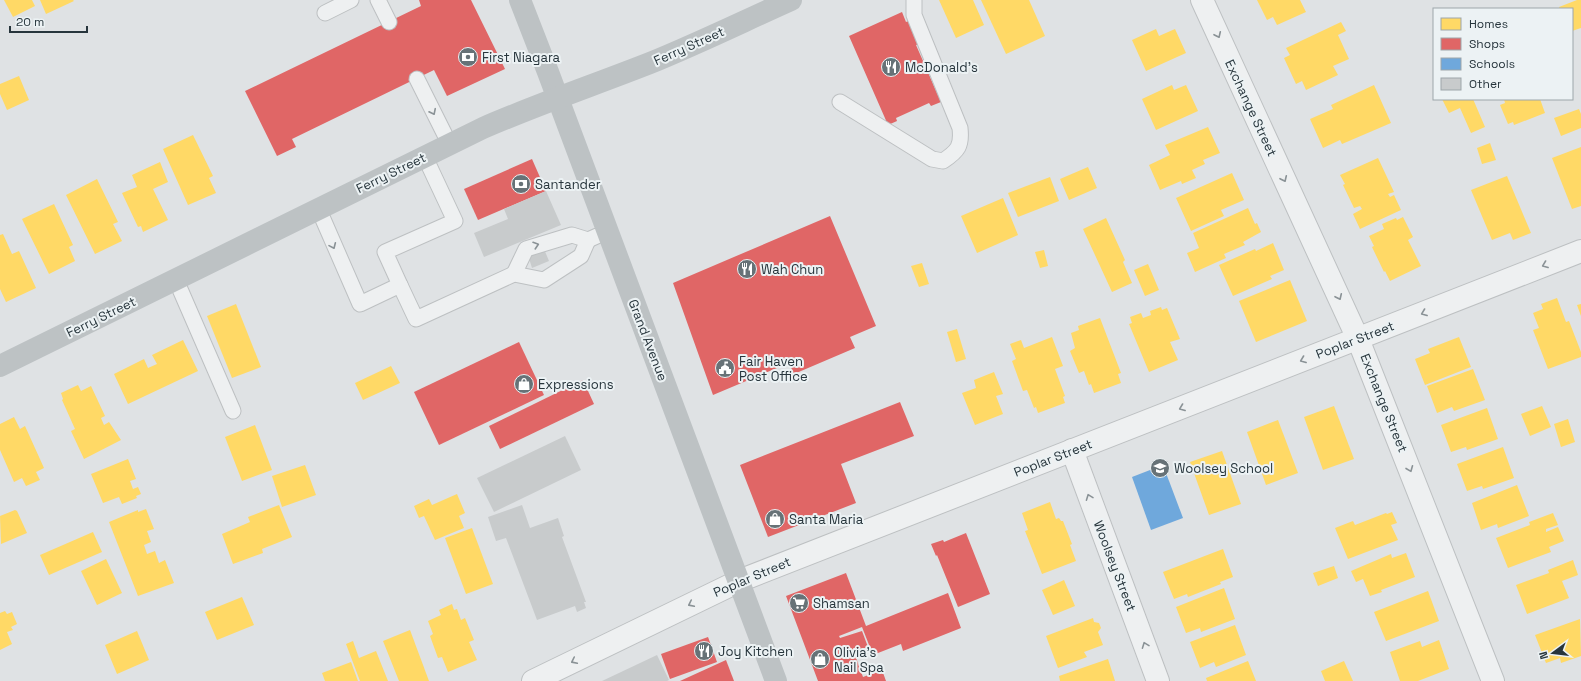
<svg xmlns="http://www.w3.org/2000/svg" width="1581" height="681" viewBox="0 0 1581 681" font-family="'Space Grotesk',sans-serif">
  <rect width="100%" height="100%" fill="#dfe2e4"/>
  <!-- homes -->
  <g fill="#ffd966">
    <polygon points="4,0 32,0 35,6 13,17"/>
    <polygon points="40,0 73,0 74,1 46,14"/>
    <polygon points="939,0 973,0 984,25 956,38"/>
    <polygon points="981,0 1029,0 1045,36 1006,54"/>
    <polygon points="1257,0 1300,0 1306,12 1277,25 1273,17 1267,20"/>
    <polygon points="1577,0 1581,0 1581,28 1572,31 1572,9 1560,9 1559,7"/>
    <polygon points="1341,22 1346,31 1338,35 1349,59 1333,66 1338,75 1306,90 1302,81 1296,84 1284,58 1290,55 1286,48"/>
    <polygon points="1156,29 1159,36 1175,29 1186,53 1146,71 1132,40"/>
    <polygon points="19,76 29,100 7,110 0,94 0,84"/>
    <polygon points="1172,85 1174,90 1186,85 1198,111 1156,130 1142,99"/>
    <polygon points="1374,85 1391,123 1342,144 1340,140 1323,148 1310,119 1333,109 1331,105"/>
    <polygon points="1442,99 1473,99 1485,127 1471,133 1460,108 1449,113"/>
    <polygon points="1504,99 1540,99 1545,113 1514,125 1513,122 1508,124 1500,105 1505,103"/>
    <polygon points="1579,109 1581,114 1581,128 1561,136 1554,118"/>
    <polygon points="1208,127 1220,153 1203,160 1205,164 1192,170 1196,178 1182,184 1181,181 1160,190 1149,165 1170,155 1165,145"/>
    <polygon points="193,135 213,176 209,178 216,193 188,205 163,149"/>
    <polygon points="1490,143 1496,160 1482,164 1477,148"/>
    <polygon points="1581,147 1581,206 1572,209 1552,158"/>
    <polygon points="1378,158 1394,192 1388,194 1390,197 1394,195 1401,210 1360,229 1353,214 1362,209 1360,206 1354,208 1343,185 1345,184 1340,175"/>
    <polygon points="160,162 168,182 153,189 168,220 143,232 141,226 138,227 122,193 137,187 132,175"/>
    <polygon points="1088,167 1097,188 1069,200 1060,179"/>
    <polygon points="1232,173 1244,200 1221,210 1224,216 1191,231 1176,198"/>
    <polygon points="1507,176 1531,233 1513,240 1510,233 1492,240 1471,190"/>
    <polygon points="1050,177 1059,201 1018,217 1008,193"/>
    <polygon points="97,179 118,222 113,224 122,241 95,254 66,195"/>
    <polygon points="1003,198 1018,235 977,253 961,216"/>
    <polygon points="54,204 73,245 69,247 75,261 49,274 22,219"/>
    <polygon points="1248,208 1255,224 1257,223 1261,232 1243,242 1245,245 1224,254 1226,258 1195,272 1187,253 1199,248 1193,233"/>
    <polygon points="1403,217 1413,237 1408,240 1421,266 1390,281 1385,271 1384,272 1372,247 1374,246 1369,236 1384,229 1382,224 1396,218 1397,220"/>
    <polygon points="1106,218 1125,260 1123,262 1132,283 1112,292 1083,229"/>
    <polygon points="3,234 12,254 19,251 36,288 6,302 0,289 0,235"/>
    <polygon points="1273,243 1284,270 1270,276 1272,279 1233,296 1219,265 1255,249 1256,251"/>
    <polygon points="1044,250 1048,266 1040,268 1035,252"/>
    <polygon points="922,263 929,284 919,287 911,266"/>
    <polygon points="1148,264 1159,290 1145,296 1134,270"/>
    <polygon points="1290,280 1307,321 1256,342 1239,301"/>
    <polygon points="1557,298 1566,322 1569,321 1581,352 1581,357 1548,369 1533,330 1539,328 1533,313 1543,309 1541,304"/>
    <polygon points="236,304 261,367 232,378 207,316"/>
    <polygon points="1581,304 1581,316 1577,305"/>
    <polygon points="1161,307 1162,310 1167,308 1180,339 1170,342 1178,360 1149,372 1129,324 1132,323 1130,317 1141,313 1143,318 1151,315 1150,311"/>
    <polygon points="1100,318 1121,373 1118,374 1121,383 1094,393 1091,384 1089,385 1084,371 1079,373 1070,351 1075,348 1071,333 1079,330 1078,326"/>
    <polygon points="957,329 966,359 956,362 947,332"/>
    <polygon points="1052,337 1063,366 1055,369 1065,396 1063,397 1065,403 1038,413 1036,407 1034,408 1027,390 1023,391 1012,361 1016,359 1010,344 1021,340 1024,348"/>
    <polygon points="1459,337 1471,367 1425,385 1415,359 1430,353 1428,349"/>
    <polygon points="183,340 198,371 128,404 114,374 144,359 148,368 157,364 152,355"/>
    <polygon points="391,366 400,383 363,400 355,383"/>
    <polygon points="1473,369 1485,400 1454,411 1452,407 1437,413 1427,386"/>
    <polygon points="994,372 1003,394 996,396 1003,414 975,425 962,393 976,388 974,380"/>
    <polygon points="78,385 81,391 91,386 105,416 101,418 104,425 109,422 121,440 84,459 71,431 75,429 62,400 63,399 61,393"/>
    <polygon points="1334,406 1354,459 1323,470 1304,417"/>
    <polygon points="1542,406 1551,427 1530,436 1521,414"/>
    <polygon points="1487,408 1498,439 1467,450 1466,447 1451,452 1441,425"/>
    <polygon points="14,417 20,429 25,426 44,468 36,472 40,480 26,486 22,478 14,482 0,450 0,424"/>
    <polygon points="1568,419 1575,442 1561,447 1554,424"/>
    <polygon points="1278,420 1298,473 1266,485 1247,432"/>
    <polygon points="255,425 272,470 242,481 225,437"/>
    <polygon points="1503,447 1514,478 1483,489 1482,486 1467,491 1457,464"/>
    <polygon points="1222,451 1241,504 1209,515 1190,462"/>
    <polygon points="128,459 136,479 130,481 133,489 138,487 141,494 136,496 137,498 122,504 119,497 103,503 91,474"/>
    <polygon points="305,465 316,495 282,507 272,476"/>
    <polygon points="1517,485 1529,516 1498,528 1497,524 1481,530 1472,503"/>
    <polygon points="457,494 465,513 459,516 464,528 435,540 424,516 419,518 414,506 429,499 432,505"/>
    <polygon points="1050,502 1056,519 1059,518 1061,521 1063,521 1072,544 1070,545 1076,561 1042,574 1025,531 1028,530 1022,513"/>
    <polygon points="279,505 292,537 262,549 263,553 233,564 222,534 250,522 248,517"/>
    <polygon points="146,509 154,529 147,531 151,542 144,545 147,554 155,551 159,563 165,560 174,583 138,596 109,522 138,510 138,512"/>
    <polygon points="15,510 17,511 27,533 1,544 0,516"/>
    <polygon points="1392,512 1397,523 1391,525 1398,540 1348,559 1335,528 1353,521 1355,525 1386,513 1387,514"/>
    <polygon points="1553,513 1558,525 1546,529 1546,532 1558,527 1564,541 1549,547 1551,552 1508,568 1496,538 1530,525 1529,522"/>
    <polygon points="472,528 493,584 466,594 445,538"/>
    <polygon points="93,532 102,552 49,575 40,555"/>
    <polygon points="1223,549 1233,577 1220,582 1221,584 1188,597 1187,594 1174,599 1163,572"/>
    <polygon points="1406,553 1415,577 1381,590 1382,592 1370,596 1363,579 1356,582 1351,571 1391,554 1392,558"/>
    <polygon points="106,559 122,593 97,605 81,571"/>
    <polygon points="1573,560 1578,575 1562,581 1569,598 1527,614 1516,585 1549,573 1548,570"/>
    <polygon points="1334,566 1338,578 1318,586 1313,573"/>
    <polygon points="1064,580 1075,606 1053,615 1042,590"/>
    <polygon points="1224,588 1235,619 1201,632 1200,628 1186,633 1176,607"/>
    <polygon points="1428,591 1439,621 1386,641 1374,612"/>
    <polygon points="242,597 254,625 217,640 205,612"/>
    <polygon points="452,604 454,610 457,609 461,620 465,618 474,640 469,642 477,660 448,672 442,657 438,658 430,636 433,634 428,621 441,615 439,610"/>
    <polygon points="5,611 7,614 12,612 17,624 11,627 13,630 7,632 12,644 0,650 0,613"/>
    <polygon points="1093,618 1094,622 1099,623 1101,628 1098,632 1103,645 1084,652 1087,657 1058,668 1046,636"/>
    <polygon points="1580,619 1581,656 1561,663 1560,658 1546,663 1535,635"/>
    <polygon points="1235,625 1246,655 1216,667 1214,662 1200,668 1190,642"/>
    <polygon points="410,630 429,681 399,681 383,641"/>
    <polygon points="137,631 149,660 117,674 105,645"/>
    <polygon points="1439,640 1449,669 1418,681 1400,681 1390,652 1420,641 1422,647"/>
    <polygon points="353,641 359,658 376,651 388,681 360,681 346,644"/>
    <polygon points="1108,659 1115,681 1060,681 1059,676"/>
    <polygon points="1248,661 1256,681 1207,681 1206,678"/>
    <polygon points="1344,661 1353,681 1325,681 1321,671"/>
    <polygon points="351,662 358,681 325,681 322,673"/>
  </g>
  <!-- shops -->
  <g fill="#e06666">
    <polygon points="419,0 471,0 505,69 447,96 434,70 292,139 296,147 277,156 245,91 421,6"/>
    <polygon points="902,12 906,22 911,20 922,43 916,45 941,102 931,106 929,103 896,118 897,121 888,125 849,36"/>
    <polygon points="532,159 546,191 478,220 464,189"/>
    <polygon points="830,216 876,326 850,337 855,348 794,374 789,363 713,395 673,283"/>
    <polygon points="519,342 544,395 439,445 414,392"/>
    <polygon points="583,380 594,404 500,449 489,426"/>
    <polygon points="900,402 914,436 841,464 856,503 768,537 740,465"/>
    <polygon points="966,533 990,594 958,607 937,555 936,556 931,544 943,540 944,542"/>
    <polygon points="846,573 866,626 948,593 961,628 903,651 901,644 878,653 871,650 862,627 839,636 840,638 862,631 868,647 854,652 863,677 882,670 886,681 818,681 786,596"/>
    <polygon points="708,637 717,662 670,679 661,654"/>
    <polygon points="726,660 734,681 680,681"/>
  </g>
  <!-- schools -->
  <polygon fill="#6fa8dc" points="1163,465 1183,518 1151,530 1132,477"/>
  <!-- building -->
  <g fill="#c8cbcc">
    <polygon points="546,191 561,225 484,257 474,233 508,219 504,209"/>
    <polygon points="544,249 549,261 532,268 528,255"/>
    <polygon points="565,436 581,470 494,512 477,478"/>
    <polygon points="522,505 530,528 558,518 564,536 562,537 586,602 584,602 586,608 577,612 575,606 537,620 506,538 496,541 488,517"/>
    <polygon points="657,655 669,680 667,681 602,681"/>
  </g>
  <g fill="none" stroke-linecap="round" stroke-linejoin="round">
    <defs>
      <g id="service">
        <polyline points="378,0 389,22"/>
        <polyline points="325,13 351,0"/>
        <polyline points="417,79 450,145"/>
        <path d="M840 102 932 159 943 161C958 151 962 146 960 128L914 15V0"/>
        <polyline points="319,210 360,304 400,285 416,319 514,274 544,280 581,256 588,240"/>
        <polyline points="514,274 526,249 572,235 588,240 597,236"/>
        <polyline points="176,280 233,411"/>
        <polyline points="400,285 385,252 455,221 425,157"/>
      </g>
      <g id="minor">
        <polyline points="1202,0 1358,339 1493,681"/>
        <polyline points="1072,450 1158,681"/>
        <polyline points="533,681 739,581 1581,251"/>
      </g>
    </defs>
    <!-- service casing -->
    <use href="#service" stroke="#bdc0c2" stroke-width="17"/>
    <!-- minor casing -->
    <use href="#minor" stroke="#bdc0c2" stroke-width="24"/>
    <!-- service -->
    <use href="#service" stroke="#eef0f1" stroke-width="15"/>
    <!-- minor -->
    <use href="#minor" stroke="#eef0f1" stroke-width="22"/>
    <!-- secondary -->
    <g stroke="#bdc2c4" stroke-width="22">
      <polyline points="520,0 548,72 776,681"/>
      <path d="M0 366 483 128C538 104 594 85 650 63 697 44 744 21 791 0"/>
    </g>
  </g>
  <!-- one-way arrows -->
  <defs><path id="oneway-chevron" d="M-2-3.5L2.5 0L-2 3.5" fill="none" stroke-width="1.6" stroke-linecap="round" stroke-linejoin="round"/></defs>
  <g stroke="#8a9296">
    <use href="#oneway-chevron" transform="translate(1218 35) rotate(65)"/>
    <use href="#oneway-chevron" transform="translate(433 112) rotate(64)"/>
    <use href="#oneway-chevron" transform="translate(1284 179) rotate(65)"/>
    <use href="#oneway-chevron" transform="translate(536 245) rotate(-18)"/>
    <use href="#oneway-chevron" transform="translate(333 246) rotate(66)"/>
    <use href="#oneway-chevron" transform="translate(1545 265) rotate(159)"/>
    <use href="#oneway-chevron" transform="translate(1339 297) rotate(65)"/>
    <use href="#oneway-chevron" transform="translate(1424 313) rotate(159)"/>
    <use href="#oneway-chevron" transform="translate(1303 360) rotate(159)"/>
    <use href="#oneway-chevron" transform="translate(1182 408) rotate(159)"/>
    <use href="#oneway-chevron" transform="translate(1410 469) rotate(68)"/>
    <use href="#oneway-chevron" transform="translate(1089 497) rotate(-111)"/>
    <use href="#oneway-chevron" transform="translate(691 604) rotate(154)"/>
    <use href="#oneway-chevron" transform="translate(1145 645) rotate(-111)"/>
    <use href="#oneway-chevron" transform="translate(574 661) rotate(154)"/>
  </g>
  <!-- icons -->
  <defs>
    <symbol id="bank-disc" viewBox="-11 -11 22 22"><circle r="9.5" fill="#677277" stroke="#ecf2f4"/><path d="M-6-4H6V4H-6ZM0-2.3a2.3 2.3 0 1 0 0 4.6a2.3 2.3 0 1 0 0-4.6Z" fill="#fff"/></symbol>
    <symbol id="restaurant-disc" viewBox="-11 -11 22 22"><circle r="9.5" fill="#677277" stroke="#ecf2f4"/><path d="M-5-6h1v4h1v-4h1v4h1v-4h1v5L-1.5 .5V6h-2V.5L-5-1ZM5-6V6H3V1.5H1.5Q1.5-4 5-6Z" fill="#fff"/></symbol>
    <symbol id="civic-disc" viewBox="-11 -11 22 22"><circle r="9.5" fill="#677277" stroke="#ecf2f4"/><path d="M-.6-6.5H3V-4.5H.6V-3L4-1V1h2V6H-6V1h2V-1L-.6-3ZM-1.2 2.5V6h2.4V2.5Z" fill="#fff"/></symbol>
    <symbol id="shop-disc" viewBox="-11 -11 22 22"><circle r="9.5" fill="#677277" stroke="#ecf2f4"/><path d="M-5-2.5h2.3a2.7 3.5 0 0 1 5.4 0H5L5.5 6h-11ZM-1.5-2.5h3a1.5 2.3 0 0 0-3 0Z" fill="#fff"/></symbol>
    <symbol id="school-disc" viewBox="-11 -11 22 22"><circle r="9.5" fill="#677277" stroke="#ecf2f4"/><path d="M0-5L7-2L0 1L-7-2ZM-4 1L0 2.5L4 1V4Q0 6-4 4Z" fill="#fff"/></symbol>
    <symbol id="supermarket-disc" viewBox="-11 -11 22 22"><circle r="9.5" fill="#677277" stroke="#ecf2f4"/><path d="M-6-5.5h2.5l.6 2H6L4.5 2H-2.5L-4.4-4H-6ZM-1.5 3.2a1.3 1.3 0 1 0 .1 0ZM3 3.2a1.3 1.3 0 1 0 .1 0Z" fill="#fff"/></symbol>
  </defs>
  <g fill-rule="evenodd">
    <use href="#bank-disc" x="457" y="46" width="22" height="22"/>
    <use href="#restaurant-disc" x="880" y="56" width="22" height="22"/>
    <use href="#bank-disc" x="510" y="173" width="22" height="22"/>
    <use href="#restaurant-disc" x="736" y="258" width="22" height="22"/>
    <use href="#civic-disc" x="714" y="357" width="22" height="22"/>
    <use href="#shop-disc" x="513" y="373" width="22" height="22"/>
    <use href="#school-disc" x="1149" y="457" width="22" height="22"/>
    <use href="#shop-disc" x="764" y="508" width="22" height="22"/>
    <use href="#supermarket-disc" x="788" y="592" width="22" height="22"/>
    <use href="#restaurant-disc" x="693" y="640" width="22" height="22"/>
    <use href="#shop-disc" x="809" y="648" width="22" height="22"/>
  </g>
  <g text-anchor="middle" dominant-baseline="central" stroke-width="4" stroke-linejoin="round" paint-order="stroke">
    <!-- street labels -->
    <g font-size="13" fill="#27353c" stroke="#ecf2f4">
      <text transform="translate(689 46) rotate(-24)">Ferry Street</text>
      <text transform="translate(1251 108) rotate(65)">Exchange Street</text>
      <text transform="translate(391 173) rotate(-26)">Ferry Street</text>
      <text transform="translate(101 317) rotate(-26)">Ferry Street</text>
      <text transform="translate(648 340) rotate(69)">Grand Avenue</text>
      <text transform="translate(1355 340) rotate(-21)">Poplar Street</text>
      <text transform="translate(1384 403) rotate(68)">Exchange Street</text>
      <text transform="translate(1053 458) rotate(-21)">Poplar Street</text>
      <text transform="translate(1115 566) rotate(69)">Woolsey Street</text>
      <text transform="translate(752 577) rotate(-23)">Poplar Street</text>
    </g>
    <!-- poi labels -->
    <g font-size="13" fill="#27353c" stroke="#ecf2f4" text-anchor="start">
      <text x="482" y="57">First Niagara</text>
      <text x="905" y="67">McDonald's</text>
      <text x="535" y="184">Santander</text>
      <text x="761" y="269">Wah Chun</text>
      <text x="739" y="361">Fair Haven<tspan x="739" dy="15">Post Office</tspan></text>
      <text x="538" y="384">Expressions</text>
      <text x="1174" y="468">Woolsey School</text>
      <text x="789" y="519">Santa Maria</text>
      <text x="813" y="603">Shamsan</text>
      <text x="718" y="651">Joy Kitchen</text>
      <text x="834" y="652">Olivia's<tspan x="834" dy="15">Nail Spa</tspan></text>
    </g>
  </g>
  <!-- legend -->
  <rect x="1433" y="8" width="140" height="92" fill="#ecf2f4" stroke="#9da6aa"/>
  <rect x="1441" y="18" width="20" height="12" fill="#ffd966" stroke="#9da6aa"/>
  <text x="1469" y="28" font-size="12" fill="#27353c">Homes</text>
  <rect x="1441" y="38" width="20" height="12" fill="#e06666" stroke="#9da6aa"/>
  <text x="1469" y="48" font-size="12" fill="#27353c">Shops</text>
  <rect x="1441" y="58" width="20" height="12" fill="#6fa8dc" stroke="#9da6aa"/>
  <text x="1469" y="68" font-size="12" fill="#27353c">Schools</text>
  <rect x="1441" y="78" width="20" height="12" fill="#c8cbcc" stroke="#9da6aa"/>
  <text x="1469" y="88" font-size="12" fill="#27353c">Other</text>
  <!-- north arrow -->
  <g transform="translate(1553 653) rotate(255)" stroke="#ecf2f4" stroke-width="3" paint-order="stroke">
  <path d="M0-3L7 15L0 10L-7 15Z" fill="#27353c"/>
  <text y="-6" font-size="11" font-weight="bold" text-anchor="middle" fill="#27353c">N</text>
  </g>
  <!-- scale -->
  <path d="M10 26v6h77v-6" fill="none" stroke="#27353c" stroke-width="2"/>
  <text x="16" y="26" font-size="12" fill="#27353c" stroke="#ecf2f4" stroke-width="3" paint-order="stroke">20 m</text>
</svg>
